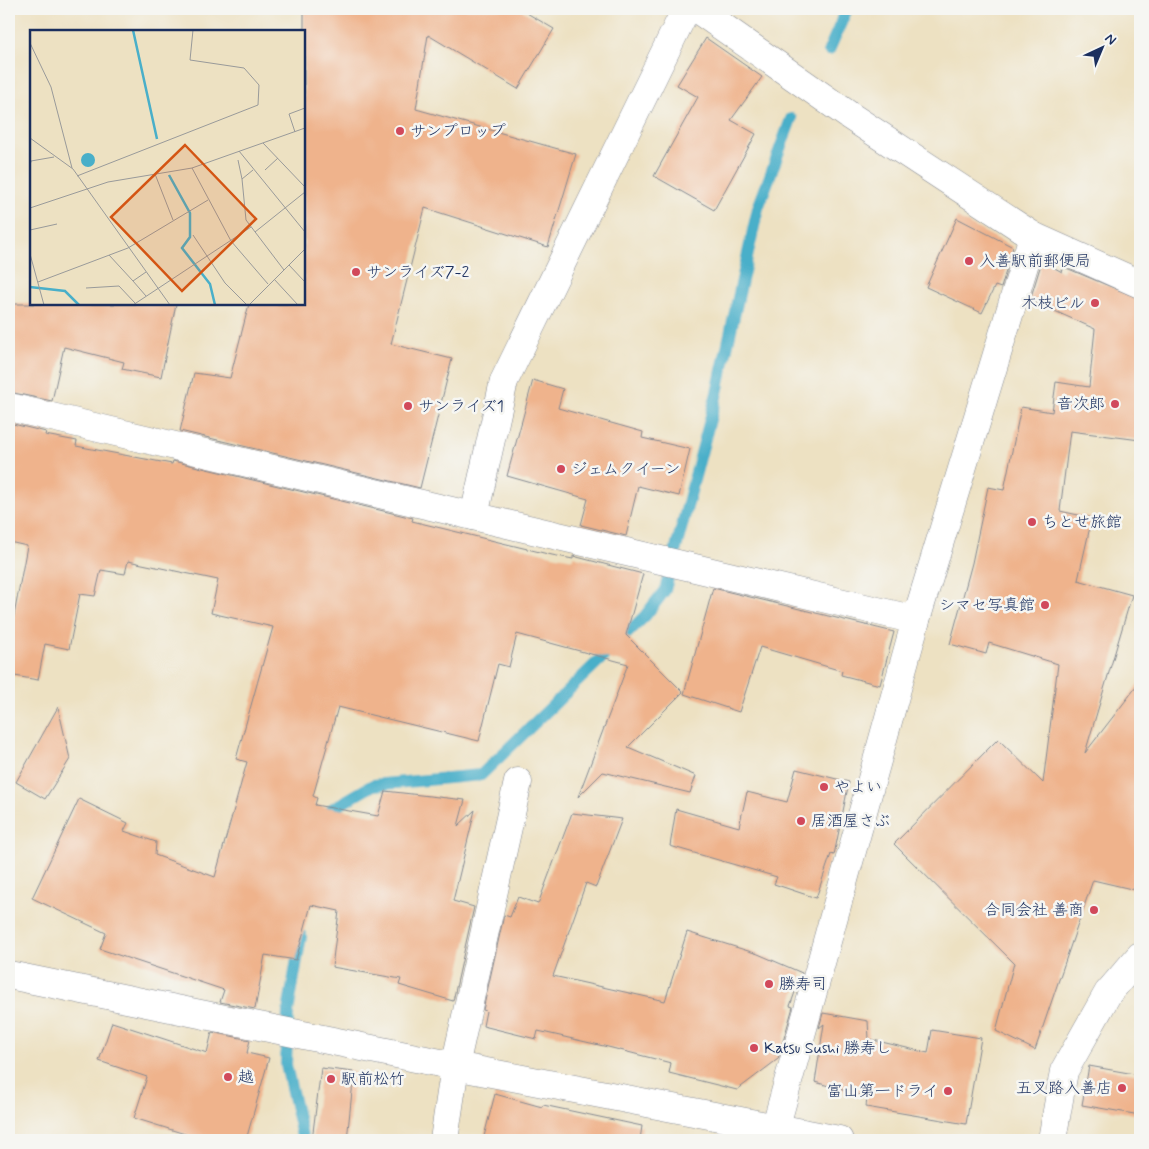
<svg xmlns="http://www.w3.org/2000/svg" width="1149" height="1149" viewBox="0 0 1149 1149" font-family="Mynerve,'Klee One',sans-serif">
  <rect width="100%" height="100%" fill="#f6f6f2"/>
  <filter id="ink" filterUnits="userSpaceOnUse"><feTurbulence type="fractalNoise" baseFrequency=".02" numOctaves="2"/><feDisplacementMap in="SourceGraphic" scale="10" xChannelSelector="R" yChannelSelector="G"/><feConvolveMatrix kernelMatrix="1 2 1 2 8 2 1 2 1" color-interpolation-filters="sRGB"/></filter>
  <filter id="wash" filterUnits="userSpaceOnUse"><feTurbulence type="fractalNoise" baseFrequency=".0096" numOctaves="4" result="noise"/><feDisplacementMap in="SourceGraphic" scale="20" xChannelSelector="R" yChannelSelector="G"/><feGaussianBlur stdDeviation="1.12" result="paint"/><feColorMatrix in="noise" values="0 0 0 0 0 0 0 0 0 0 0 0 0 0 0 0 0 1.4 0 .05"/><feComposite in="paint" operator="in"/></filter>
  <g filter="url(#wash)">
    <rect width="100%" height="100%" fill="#ede1c2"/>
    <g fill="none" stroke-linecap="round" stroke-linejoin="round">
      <!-- stream -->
      <g stroke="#49afc9" stroke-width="12">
        <polyline points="829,50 847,9"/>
        <polyline points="327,824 332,809 373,785 481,775 645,616 665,590 717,393 758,208 791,119"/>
        <polyline points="301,936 288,1012 286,1065 303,1140"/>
      </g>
    </g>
    <g id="blocks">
      <!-- building -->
      <g fill="#efb38c">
        <polygon points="304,9 520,9 554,29 518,89 428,35 416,109 576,154 548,247 425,208 391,344 452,359 420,488 180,431 194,373 230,378 249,304 304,304"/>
        <polygon points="706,38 762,77 731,120 756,134 714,210 654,176 698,97 677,85"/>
        <polygon points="957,218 1013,247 1001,288 995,286 982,313 926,287"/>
        <polygon points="1042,261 1062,272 1064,267 1140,299 1140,440 1070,431 1060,511 1092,518 1078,580 1132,595 1085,753 1140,682 1140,891 1093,880 1035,1050 996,1031 1014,963 894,844 998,739 1043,783 1058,664 989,643 986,654 950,644 972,563 988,487 1004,490 1021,407 1052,412 1056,382 1089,387 1095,329 1030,300"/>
        <polygon points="9,304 176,304 161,377 122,369 124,362 64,347 52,401 9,392"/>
        <polygon points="533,380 563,389 558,408 643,432 642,438 690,449 679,496 638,486 626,536 581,525 588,499 507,476"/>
        <polygon points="9,423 46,432 45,435 77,441 76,446 172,464 173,461 413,518 412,521 552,555 573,559 573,556 643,574 626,635 683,692 628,747 696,776 690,793 603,772 578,797 628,664 517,634 509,667 498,664 479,741 338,707 313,796 317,798 315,805 378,816 385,791 465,800 458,826 475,810 453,901 474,907 453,1001 399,985 401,979 332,967 339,911 311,905 296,960 265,955 255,1009 220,1002 224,990 100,949 106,933 32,898 79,799 128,823 124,831 156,842 155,855 215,877 247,762 236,759 273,627 211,613 218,580 128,561 125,574 101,570 95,596 80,594 69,649 45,644 38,680 9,675 9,642 27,546 9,542"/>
        <polygon points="713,588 894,632 880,685 841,675 842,671 760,647 739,712 684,694"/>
        <polygon points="58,707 70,759 45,799 16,782"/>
        <polygon points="796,769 849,782 834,855 831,854 816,898 774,884 777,877 670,846 676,809 739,827 747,792 787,802"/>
        <polygon points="572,813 622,819 596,887 586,883 553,976 665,1001 687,932 758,954 802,973 790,1006 793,1007 778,1059 737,1090 669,1073 671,1063 608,1047 538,1031 536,1039 483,1026 486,1011 483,1010 504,915 510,917 518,897 538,904"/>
        <polygon points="823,1013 868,1021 869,1039 928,1053 932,1030 981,1038 966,1124 866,1107 867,1097 815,1082 824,1024 819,1028"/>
        <polygon points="112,1022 207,1053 212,1032 250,1040 247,1053 269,1058 246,1140 204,1140 134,1118 147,1077 99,1061"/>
        <polygon points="1089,1066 1140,1075 1140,1115 1082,1105"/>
        <polygon points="321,1068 354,1072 347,1140 312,1140"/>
        <polygon points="495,1094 542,1107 543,1105 642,1126 640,1140 483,1140"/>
      </g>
    </g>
  </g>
  <g filter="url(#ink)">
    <use href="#blocks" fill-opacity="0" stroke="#848890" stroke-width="1"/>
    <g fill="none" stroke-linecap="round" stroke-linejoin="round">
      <defs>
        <g id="street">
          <polyline points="9,407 916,620"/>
          <polyline points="474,516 504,381 686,9"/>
          <polyline points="9,975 455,1066 839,1140"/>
          <polyline points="444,1140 455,1066 518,782"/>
          <polyline points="774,1140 775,1129 916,620 1033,236"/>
          <polyline points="1052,1140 1064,1071 1108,993 1140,956"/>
        </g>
        <polyline id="secondary" points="697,9 850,116 1033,236 1140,284"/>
      </defs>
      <!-- street casing -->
      <use href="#street" stroke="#848890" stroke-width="29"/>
      <!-- secondary casing -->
      <use href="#secondary" stroke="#848890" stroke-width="29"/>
      <!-- street -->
      <use href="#street" stroke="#fff" stroke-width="28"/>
      <!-- secondary -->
      <use href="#secondary" stroke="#fff" stroke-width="28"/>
      <defs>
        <polyline id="rail" points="1133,9 1140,12"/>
      </defs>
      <!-- rail casing -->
      <use href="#rail" stroke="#1b2f5e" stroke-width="5.5"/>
      <!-- rail -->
      <use href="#rail" stroke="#f6f6f2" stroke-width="4" stroke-dasharray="11" stroke-linecap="butt"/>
    </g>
  </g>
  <!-- markers -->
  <g fill="#d1495b" stroke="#f6f6f2" stroke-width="2">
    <circle cx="400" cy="131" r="5"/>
    <circle cx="969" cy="261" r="5"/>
    <circle cx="356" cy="272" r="5"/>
    <circle cx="1095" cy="303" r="5"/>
    <circle cx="1115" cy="404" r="5"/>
    <circle cx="408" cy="406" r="5"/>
    <circle cx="561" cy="469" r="5"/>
    <circle cx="1032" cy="522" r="5"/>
    <circle cx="1045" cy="605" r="5"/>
    <circle cx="824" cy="787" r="5"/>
    <circle cx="801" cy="821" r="5"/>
    <circle cx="1094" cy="910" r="5"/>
    <circle cx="769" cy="984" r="5"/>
    <circle cx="754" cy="1048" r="5"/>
    <circle cx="228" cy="1077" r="5"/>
    <circle cx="331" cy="1079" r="5"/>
    <circle cx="1122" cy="1088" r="5"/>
    <circle cx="948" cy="1091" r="5"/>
  </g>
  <g text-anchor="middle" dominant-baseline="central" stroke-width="5" stroke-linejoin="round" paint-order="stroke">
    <!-- poi labels -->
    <g font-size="16" fill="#1b2f5e" stroke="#f6f6f2" text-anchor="start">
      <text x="410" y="131">サンプロップ</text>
      <text x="979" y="261">入善駅前郵便局</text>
      <text x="366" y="272">サンライズ7-2</text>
      <text x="1085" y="303" text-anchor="end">木枝ビル</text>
      <text x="1105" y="404" text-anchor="end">音次郎</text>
      <text x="418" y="406">サンライズ1</text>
      <text x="571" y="469">ジェムクイーン</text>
      <text x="1042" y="522">ちとせ旅館</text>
      <text x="1035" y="605" text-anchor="end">シマセ写真館</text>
      <text x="834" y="787">やよい</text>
      <text x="811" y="821">居酒屋さぶ</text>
      <text x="1084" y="910" text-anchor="end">合同会社 善商</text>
      <text x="779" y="984">勝寿司</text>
      <text x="764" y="1048">Katsu Sushi 勝寿し</text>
      <text x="238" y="1077">越</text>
      <text x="341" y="1079">駅前松竹</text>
      <text x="1112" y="1088" text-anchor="end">五叉路入善店</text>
      <text x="938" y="1091" text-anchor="end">富山第一ドライ</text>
    </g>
  </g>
  <!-- overview -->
  <g transform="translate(30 30)">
    <rect width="275" height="275" fill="#ede1c2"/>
    <path d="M51 130a7 7 0 1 1 14 0a7 7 0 1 1-14 0Z" fill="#49afc9"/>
    <path fill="none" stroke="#49afc9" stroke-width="2.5" d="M103 0 127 109M139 145 160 183V207L152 218 180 254 185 275M0 257 35 261 49 275"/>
    <path fill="none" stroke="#999a9a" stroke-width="1" d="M0 13 21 57 42 138M265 102 259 84 275 78M0 108 43 139 140 275M233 113 275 157M209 121 275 202M208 130 212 149M0 136 1 131 24 127M162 138 201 211 238 254M223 140 212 149 216 190 254 240M235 140 248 128M125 144 143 190M47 146 228 75 229 55 214 38 160 30 163 0M0 178 78 152 162 138 275 98M0 200 27 194M225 202 275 162M163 205 195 253 217 275M0 224 14 275M79 225 103 251M259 235 275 252M116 242 103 251 116 266M244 249 268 275M8 252 98 218 178 170M56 258 89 256 105 273M103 275 221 197M219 275 275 219"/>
    <path fill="#d45514" fill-opacity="0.15" stroke="#d45514" stroke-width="2.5" d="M155 115 226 189 152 261 81 187Z"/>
    <rect width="275" height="275" fill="none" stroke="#1b2f5e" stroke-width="2.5"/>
  </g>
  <!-- margin -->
  <rect width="1149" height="1149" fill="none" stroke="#f6f6f2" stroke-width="30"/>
  <!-- north arrow -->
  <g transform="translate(1102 48) rotate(44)" stroke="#f6f6f2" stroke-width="4" paint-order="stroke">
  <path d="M0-4L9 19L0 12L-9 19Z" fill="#1b2f5e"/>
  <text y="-8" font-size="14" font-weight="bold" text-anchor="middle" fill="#1b2f5e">N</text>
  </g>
</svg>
